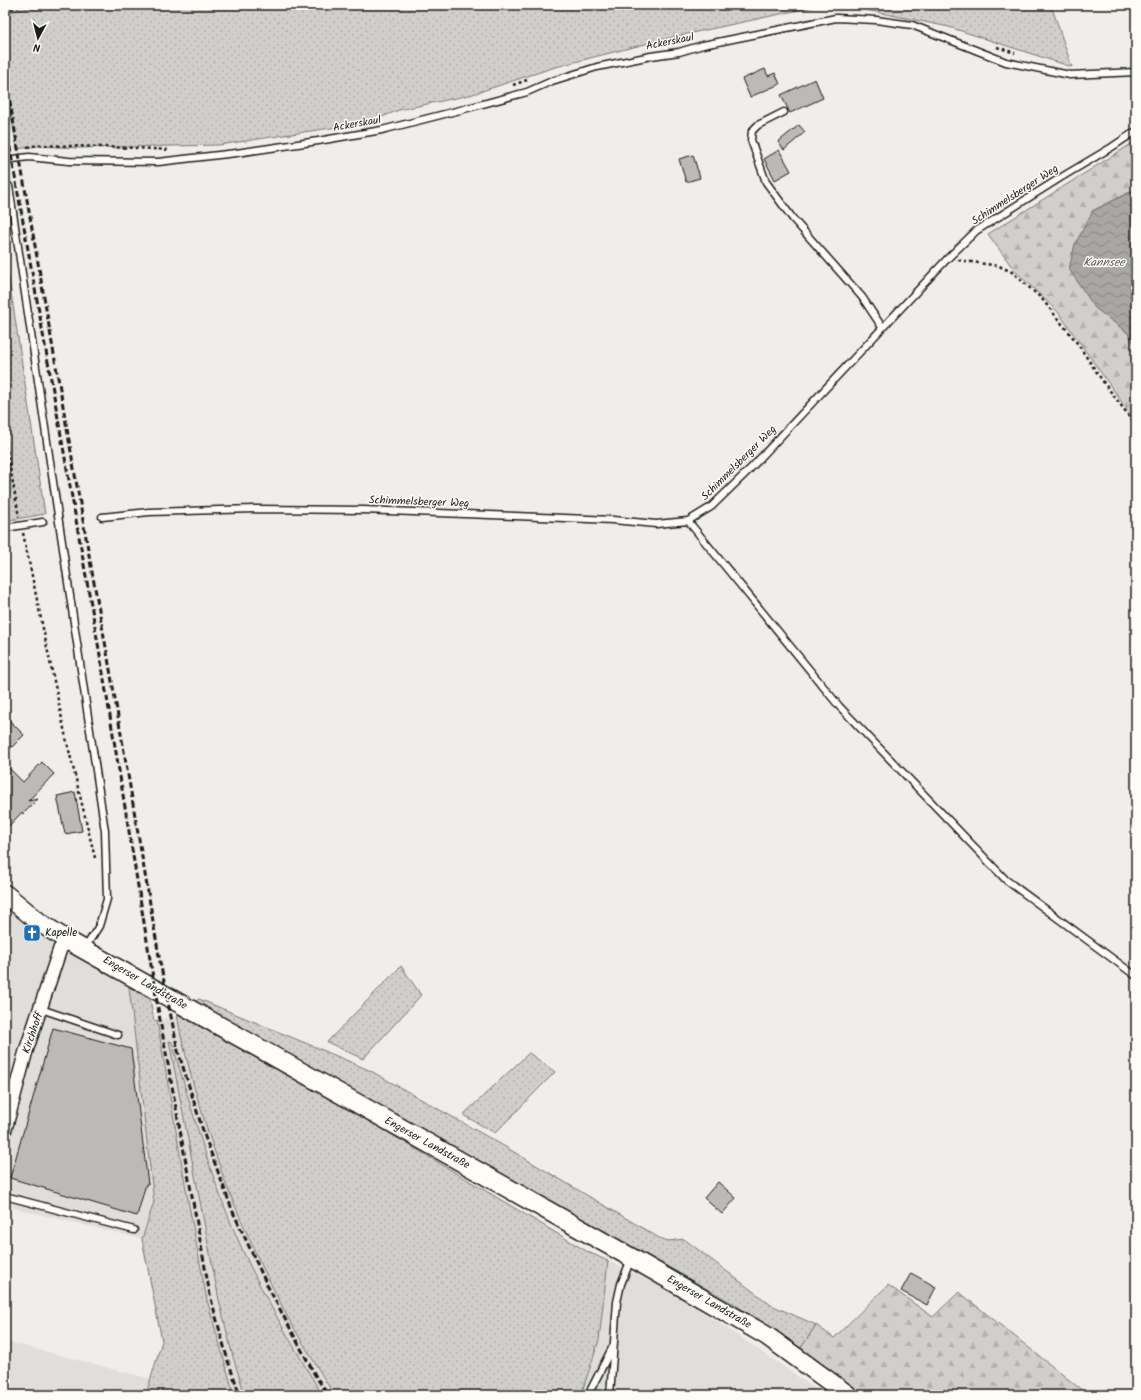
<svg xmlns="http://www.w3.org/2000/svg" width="1141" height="1400" viewBox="0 0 1141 1400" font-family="Kalam,sans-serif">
  <defs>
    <pattern id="grass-dots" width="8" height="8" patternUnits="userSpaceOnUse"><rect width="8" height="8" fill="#d0cfcc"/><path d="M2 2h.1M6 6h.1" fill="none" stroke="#b2b1af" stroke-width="1.8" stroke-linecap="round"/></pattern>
    <pattern id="forest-firs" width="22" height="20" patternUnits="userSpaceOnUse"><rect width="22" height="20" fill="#d0cfcc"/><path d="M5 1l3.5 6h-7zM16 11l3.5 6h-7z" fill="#b2b1af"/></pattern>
    <pattern id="water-waves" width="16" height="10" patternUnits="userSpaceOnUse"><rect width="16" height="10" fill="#a8a7a3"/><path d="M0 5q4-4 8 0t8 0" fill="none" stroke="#888784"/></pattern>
  </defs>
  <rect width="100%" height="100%" fill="#f0eeea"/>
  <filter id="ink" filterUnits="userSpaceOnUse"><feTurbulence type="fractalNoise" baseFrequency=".025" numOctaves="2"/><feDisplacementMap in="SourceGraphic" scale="8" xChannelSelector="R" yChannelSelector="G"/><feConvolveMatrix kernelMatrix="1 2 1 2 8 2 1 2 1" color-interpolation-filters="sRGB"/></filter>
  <g filter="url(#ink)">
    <!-- built -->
    <g fill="#e0deda">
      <polygon points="5,908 43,938 129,987 154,1202 142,1239 5,1206"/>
      <polygon points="178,1017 193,1083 208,1132 227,1187 255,1252 288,1318 334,1395 322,1395 278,1320 242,1249 221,1197 203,1147 172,1042 170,1041 219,1300 233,1357 245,1395 234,1395 207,1300 187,1195 157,1020"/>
      <polygon points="608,1261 638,1275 686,1300 825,1395 581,1395 599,1340"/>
      <polygon points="5,1341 151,1379 146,1395 5,1395"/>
    </g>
    <!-- grass -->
    <g fill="url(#grass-dots)" stroke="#767674">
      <polygon points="43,5 1051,5 1072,67 949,27 852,7 818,6 673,37 590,58 552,68 470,95 399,110 370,122 219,145 79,148 38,146 17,149 5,81 5,13"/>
      <polygon points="5,253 45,514 5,521"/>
      <polygon points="401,966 421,995 363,1059 327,1042"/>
      <polygon points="129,987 150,999 154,1021 157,1020 187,1195 207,1300 234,1395 146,1395 162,1341 142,1239 154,1202"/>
      <polygon points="199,999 332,1054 371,1071 502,1145 661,1239 669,1241 684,1239 771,1305 816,1325 801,1348 734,1304 194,1002"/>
      <polygon points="177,1014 364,1118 588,1252 608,1261 599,1340 581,1395 334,1395 288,1318 255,1252 227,1187 208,1132 193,1083 181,1036"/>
      <path d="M169 1041 172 1042C192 1112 212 1182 242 1249 265 1299 294 1347 322 1395H245L233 1357 219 1300Z"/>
      <polygon points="529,1053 555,1072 495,1133 463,1115"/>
    </g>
    <!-- forest -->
    <g fill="url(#forest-firs)" stroke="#767674">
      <polygon points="1136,141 1136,189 1092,211 1095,308 1128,333 1136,347 1136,422 1058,312 1015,271 988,234"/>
      <polygon points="888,1285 933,1317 959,1292 1088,1395 863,1395 801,1348 816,1325 834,1338"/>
    </g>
    <!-- water -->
    <polygon fill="url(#water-waves)" stroke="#706f6d" points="1136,189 1136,347 1128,333 1095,308 1069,269 1075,244 1093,211"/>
    <!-- building -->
    <g fill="#bbbab6" stroke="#1c1c1c">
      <polygon points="765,69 768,76 775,73 780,84 750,97 742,79"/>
      <polygon points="815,79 823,98 790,113 781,95"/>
      <polygon points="799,125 805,132 784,150 778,142"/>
      <polygon points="779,150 791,171 775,180 764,159"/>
      <polygon points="693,155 700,178 686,182 679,159"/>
      <polygon points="5,716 24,735 5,754"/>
      <polygon points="42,762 54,774 28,801 38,799 23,814 22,812 5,830 5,764 23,782"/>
      <polygon points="75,792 82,831 65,834 57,796"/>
      <polygon points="53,1028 131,1049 148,1184 146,1184 137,1216 10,1178"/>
      <polygon points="718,1182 736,1198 722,1214 704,1198"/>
      <polygon points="911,1273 936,1287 927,1305 901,1291"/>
    </g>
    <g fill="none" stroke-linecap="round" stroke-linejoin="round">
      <defs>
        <g id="service">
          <polyline points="784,112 758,125 752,131 751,140 766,182 793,219 862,297 882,327"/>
          <polyline points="5,160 29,157 69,161 158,162 236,153 318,141 382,130 464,109 527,92 552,81 597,67 651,56 679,52 703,45 836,18 876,20 912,25 1006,62 1070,75 1136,72"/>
          <polyline points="9,186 105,831 107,899 99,926 85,948"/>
          <polyline points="102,517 149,512 255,509 363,510 613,520 656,524 688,521 711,507 750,469 948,258 976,231 1060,178 1112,147 1136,131"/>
          <polyline points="688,521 839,706 1006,880 1136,976"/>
          <polyline points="5,528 43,522"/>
          <polyline points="41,1009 118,1035"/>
          <polyline points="5,1196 134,1230"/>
          <polyline points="588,1395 612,1348"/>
          <polyline points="610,1395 617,1302 621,1284 631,1259"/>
        </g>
        <polyline id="minor" points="5,1129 26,1051 60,949 67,940"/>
        <polyline id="secondary" points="5,894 39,922 67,940 632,1258 767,1336 848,1395"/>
      </defs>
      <!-- service casing -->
      <use href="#service" stroke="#1c1c1c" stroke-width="9"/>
      <!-- minor casing -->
      <use href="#minor" stroke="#1c1c1c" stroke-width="16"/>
      <!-- secondary casing -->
      <use href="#secondary" stroke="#1c1c1c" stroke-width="21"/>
      <!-- path -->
      <g stroke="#1c1c1c" stroke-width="2.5" stroke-dasharray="3 3" stroke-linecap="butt">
        <polyline points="5,10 27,5"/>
        <polyline points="665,43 684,39"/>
        <polyline points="997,47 1015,53"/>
        <polyline points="513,85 527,80"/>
        <polyline points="27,147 38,145 136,148 170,150"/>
        <polyline points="958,260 999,266 1012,272 1042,299 1075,340 1104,383 1136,425"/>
        <polyline points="5,439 19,517"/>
        <polyline points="23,533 66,738 95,858"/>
      </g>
      <!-- service -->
      <use href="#service" stroke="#fdfcf7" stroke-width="6"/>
      <!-- minor -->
      <use href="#minor" stroke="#fdfcf7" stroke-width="13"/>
      <!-- secondary -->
      <use href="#secondary" stroke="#fdfcf7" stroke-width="18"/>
      <!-- rail -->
      <g stroke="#1c1c1c" stroke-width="3" stroke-dasharray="6 3" stroke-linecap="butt">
        <polyline points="5,74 92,572 108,658 160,962 178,1051 205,1137 233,1212 267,1285 315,1375 328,1395"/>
        <polyline points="5,120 100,655 160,1020 210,1295 228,1361 240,1395"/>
      </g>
      <!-- path-bridge -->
      <polyline stroke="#1c1c1c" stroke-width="2.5" stroke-dasharray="3 3" stroke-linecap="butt" points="5,158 7,170"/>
    </g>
  </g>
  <!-- icons -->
  <defs>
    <symbol id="church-square" viewBox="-11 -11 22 22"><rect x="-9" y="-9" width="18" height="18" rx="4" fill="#1f6fb2" stroke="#fdfcf7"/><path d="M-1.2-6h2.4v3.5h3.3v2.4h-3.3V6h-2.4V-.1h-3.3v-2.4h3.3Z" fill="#fff"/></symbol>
  </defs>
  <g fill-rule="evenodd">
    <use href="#church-square" x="22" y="923" width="20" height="20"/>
  </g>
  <g text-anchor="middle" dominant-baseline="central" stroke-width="3" stroke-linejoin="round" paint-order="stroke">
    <!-- street labels -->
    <g font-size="11" fill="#1c1c1c" stroke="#fdfcf7">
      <text transform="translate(670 42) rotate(-11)">Ackerskaul</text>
      <text transform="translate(357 124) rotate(-10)">Ackerskaul</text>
      <text transform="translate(1015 195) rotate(-33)">Schimmelsberger Weg</text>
      <text transform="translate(739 463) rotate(-45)">Schimmelsberger Weg</text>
      <text transform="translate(419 502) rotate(2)">Schimmelsberger Weg</text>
      <text transform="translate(145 983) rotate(30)">Engerser Landstraße</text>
      <text transform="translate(33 1033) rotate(-71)">Kirchhoff</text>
      <text transform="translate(427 1143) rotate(29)">Engerser Landstraße</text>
      <text transform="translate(709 1302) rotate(30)">Engerser Landstraße</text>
    </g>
    <!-- poi labels -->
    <g font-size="11" fill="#1c1c1c" stroke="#fdfcf7" text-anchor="start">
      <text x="45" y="933">Kapelle</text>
    </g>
    <!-- water labels -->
    <g font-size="12" font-style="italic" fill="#5b5b59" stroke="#fdfcf7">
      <text x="1104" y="262">Kannsee</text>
    </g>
  </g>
  <!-- margin -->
  <rect width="1141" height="1400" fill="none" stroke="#fdfcf7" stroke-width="20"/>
  <rect x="10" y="10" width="1121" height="1380" fill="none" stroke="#1c1c1c" stroke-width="1.5" filter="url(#ink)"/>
  <!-- north arrow -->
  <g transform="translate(38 38) rotate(187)" stroke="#fdfcf7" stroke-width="3" paint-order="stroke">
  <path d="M0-3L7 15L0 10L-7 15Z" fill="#1c1c1c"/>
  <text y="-6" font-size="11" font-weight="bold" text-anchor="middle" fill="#1c1c1c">N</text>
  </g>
</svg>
